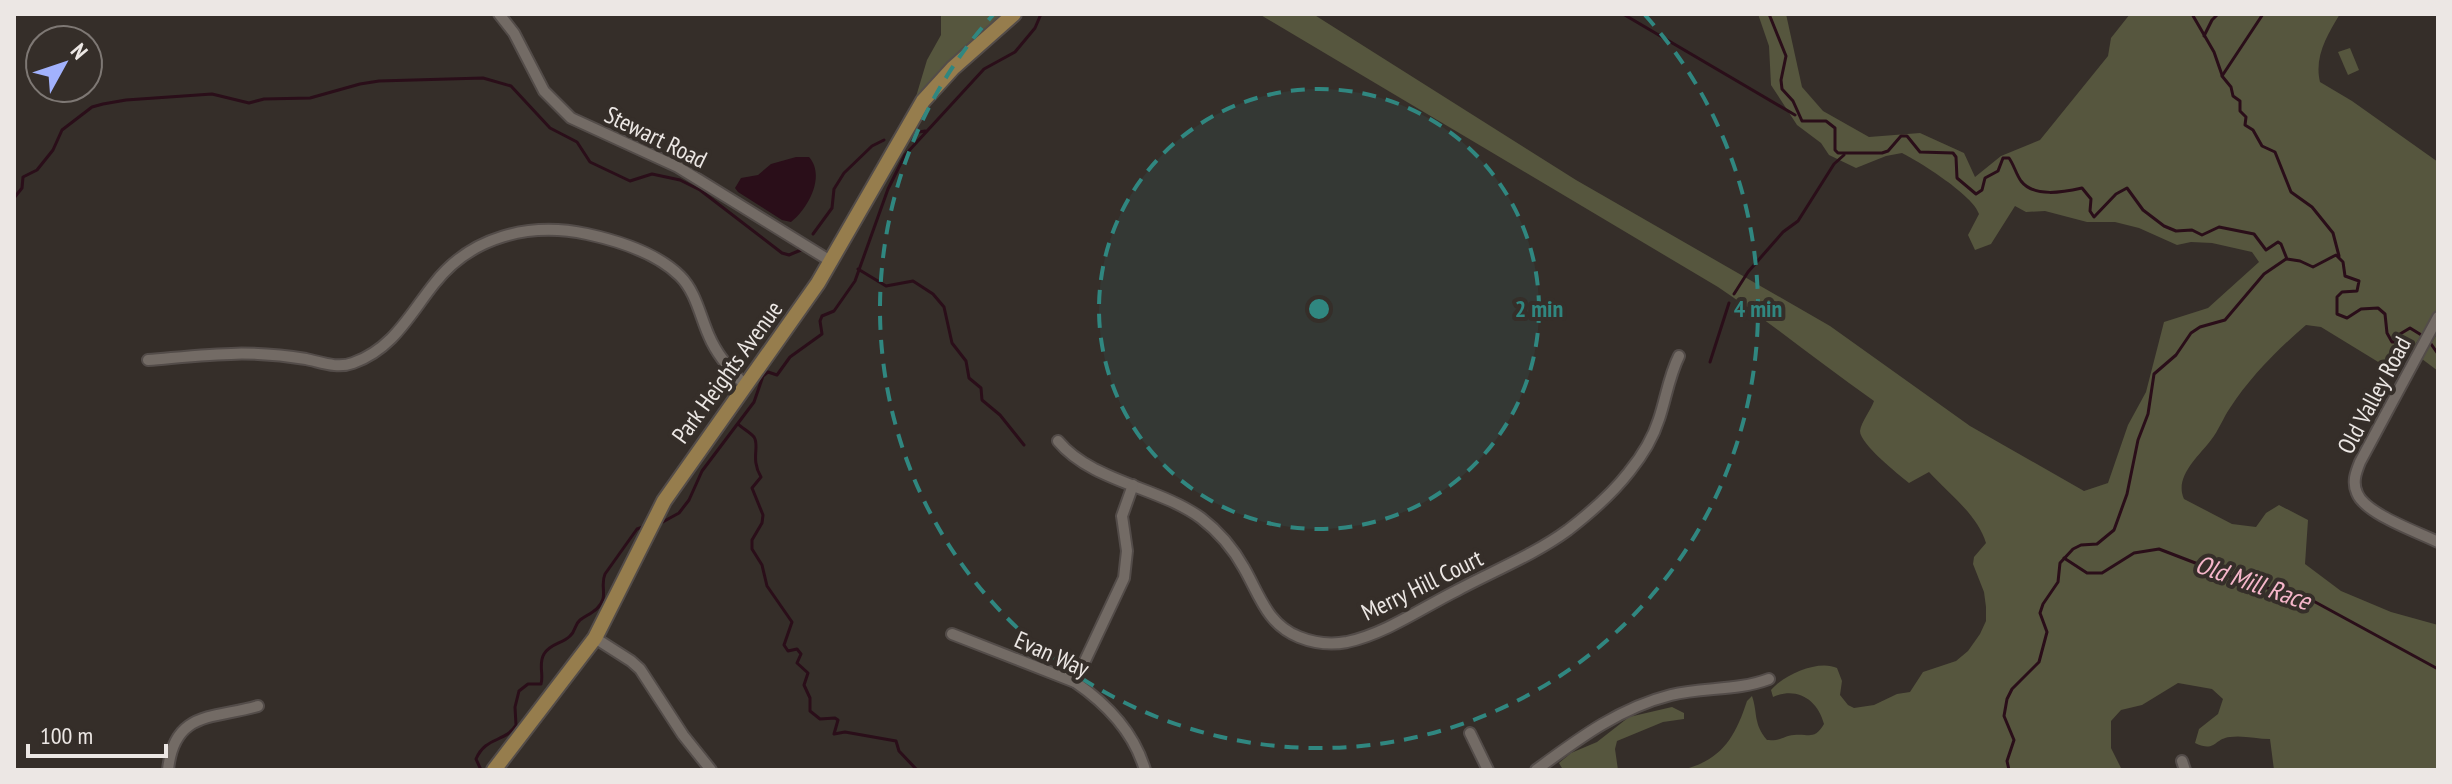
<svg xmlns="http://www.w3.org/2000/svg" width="2452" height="784" viewBox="0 0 2452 784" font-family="'PT Sans Narrow',sans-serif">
  <rect width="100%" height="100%" fill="#352e29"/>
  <!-- green -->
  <g fill="#56563e">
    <polygon points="941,14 1002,14 958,52 915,100 927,60 941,35"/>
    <path d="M1259 14H1313L1576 180 1830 326 1970 426 2084 491 2108 483 2128 425 2146 392 2164 322 2208 308 2259 262 2252 252 2212 243 2191 242 2177 245 2139 228 2115 222H2087L2045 211 2026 212 2015 206 1991 244 1975 250 1968 235 1979 214C1974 196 1920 162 1902 153L1886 156 1856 168 1829 155 1821 143 1797 125 1771 85 1769 46 1758 14H1786L1802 87 1823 111 1869 137 1920 133 1964 153 1975 177 2001 156 2040 140 2108 56 2111 38 2130 14H2340C2327 35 2314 57 2320 82L2352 101 2438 162V308L2413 348 2407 347 2393 371 2321 327 2306 325C2279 348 2250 377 2230 408 2223 418 2219 430 2211 440 2198 457 2174 477 2184 499L2232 524 2256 527 2266 513 2279 505 2308 520 2305 564 2341 591 2391 612 2438 625V770H2274L2270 739C2257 739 2243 735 2230 737 2213 739 2216 753 2195 743L2199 729 2218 714 2223 699 2212 689 2178 683 2142 705 2121 710 2111 721V748L2122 770H1681C1721 761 1735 738 1747 701L1752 696C1758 714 1753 723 1767 740 1782 741 1783 736 1794 735 1808 733 1814 741 1824 724 1818 700 1797 686 1773 697L1771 690C1783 675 1819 659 1837 668L1842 681 1840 695 1848 705 1854 708 1874 705 1897 694 1910 692 1923 672 1956 661 1968 651 1980 634 1986 621V607L1984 592 1973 564 1974 557 1986 543C1978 515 1948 493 1929 472L1909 483C1898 474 1860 444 1860 431 1861 422 1871 410 1874 401 1821 364 1771 323 1718 287Z"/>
    <polygon points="2350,48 2359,70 2348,75 2338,52"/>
    <polygon points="2438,332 2438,371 2422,359"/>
    <polygon points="1672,707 1684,713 1684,719 1663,722 1617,741 1615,749 1618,770 1563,770 1559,763 1571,753 1597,742 1629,717"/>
  </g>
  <!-- water -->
  <path fill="#2a0e19" d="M796 157H809C826 176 808 209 791 222L782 220 738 192 735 188 741 178 758 175 771 164Z"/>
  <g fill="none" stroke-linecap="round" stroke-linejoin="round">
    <!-- stream -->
    <g stroke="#2a0e19" stroke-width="3">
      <polyline points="1623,14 1795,115"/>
      <path d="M1769 14 1786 56 1781 80 1782 89 1793 101 1802 121H1826L1835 128V150L1838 153H1882L1888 151 1901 136H1907L1920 152 1953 153 1956 157 1957 178 1976 194 1982 190 1985 178 1998 171 2003 158H2009C2014 165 2016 174 2021 181 2034 198 2064 192 2082 188L2091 199 2090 211 2094 217 2116 194 2127 188 2143 210 2164 226 2176 231 2192 230 2202 235 2219 227 2254 234 2266 250 2278 242 2281 244 2287 259 2300 261 2313 267 2336 255 2343 262 2345 276 2359 281 2357 291 2342 292 2337 297V314L2347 318 2361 309 2378 308 2385 314 2387 333 2392 342H2395L2400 334 2410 328 2423 336"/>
      <polyline points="2192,14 2214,52 2222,75"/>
      <polyline points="2263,14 2222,76 2231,87 2233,96 2240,101 2240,111 2246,117 2245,125 2253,130 2262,146 2275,152 2291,192 2312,207 2333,233 2339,256"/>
      <polyline points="2204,36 2212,20 2218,14"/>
      <polyline points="913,133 925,131"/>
      <polyline points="14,198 22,188 23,177 37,170 53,150 62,130 92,107 103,104 126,100 212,94 249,103 264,99 310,98 360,84 379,81 483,78 511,86 550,128 577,142 590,162 630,181 652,174 680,180 700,190 782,253 789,255 801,250"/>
      <polyline points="813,234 832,208 834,189 844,173 872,146 884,140"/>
      <polyline points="858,269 886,286 913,281 933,294 944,307 952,343 966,361 969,378 981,388 982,400 1000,415 1024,445"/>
      <polyline points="1734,294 1748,272 1783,232 1798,221 1834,164 1844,155"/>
      <polyline points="2429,341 2438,354"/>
      <polyline points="1710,362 1729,303"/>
      <path d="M738 424C742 428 750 432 754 437 760 446 750 459 761 477L752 488 763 515 762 523 752 540V549L762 565 767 586 792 622 784 645 788 651 797 649 801 654 797 663 808 673 804 685 810 698V711L820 719 835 718 838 720 834 734 845 732 896 741 899 751 917 770"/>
      <polyline points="659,524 679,513 689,500 702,471 754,402 763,376 768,372 777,375 790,357 822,334 820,321 822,316 834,311 855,281 888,189 905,155 984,69 1015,52 1035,28 1041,14"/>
      <polyline points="2064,558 2087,573 2102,573 2134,553 2159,549 2250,584 2306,597 2438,669"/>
      <path d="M481 770 476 759C486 736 505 743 516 725L515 707 519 691 528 684H541C544 675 538 664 544 654 551 643 562 644 570 636 576 631 574 625 580 620 588 614 600 610 603 599 605 591 601 583 605 574L637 529 643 527"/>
      <polyline points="2009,770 2007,761 2014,740 2004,716 2007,699 2012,689 2039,662 2047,632 2040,613 2043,604 2058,582 2060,563 2073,549 2081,545 2097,544 2114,530 2127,494 2138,440 2148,414 2154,374 2176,355 2191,333 2200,327 2225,320 2264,274 2286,259"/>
    </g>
    <defs>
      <g id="minor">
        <polyline points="499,14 514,33 544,91 571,118 678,167 832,262"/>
        <path d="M2438 317 2360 462C2356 472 2352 482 2357 493 2365 514 2418 532 2438 542"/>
        <path d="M148 360C207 355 246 349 306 359 321 362 337 369 353 363 393 349 410 314 434 284 471 236 530 222 587 234 619 241 657 253 680 276 696 292 700 316 709 336 717 355 730 370 744 384"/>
        <path d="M1058 441C1092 482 1159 487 1201 518 1218 531 1234 550 1244 568 1260 596 1267 624 1299 637 1314 643 1331 645 1347 642 1385 634 1422 608 1456 591 1493 571 1534 555 1568 530 1590 513 1612 494 1629 472 1642 456 1653 438 1659 419 1666 398 1669 376 1679 356"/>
        <path d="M952 634 1075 682C1107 704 1134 732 1145 770"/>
        <polyline points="595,638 631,661 640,669 683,735 711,770"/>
        <polyline points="1075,682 1124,578 1127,551 1122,516 1133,485"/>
        <polyline points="1470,733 1488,770"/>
        <polyline points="2182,761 2185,770"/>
        <path d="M168 770C174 710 214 719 258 706"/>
        <path d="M1536 770C1578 739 1619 708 1671 695 1704 687 1737 691 1769 679"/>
      </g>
      <polyline id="secondary" points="494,770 595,638 664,501 818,283 923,101 953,68 1014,14"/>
    </defs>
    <!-- minor casing -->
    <use href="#minor" stroke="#534c49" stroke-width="14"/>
    <!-- secondary casing -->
    <use href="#secondary" stroke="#534c49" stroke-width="18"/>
    <!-- minor -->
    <use href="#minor" stroke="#736b65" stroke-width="10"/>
    <!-- secondary -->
    <use href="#secondary" stroke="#967d4d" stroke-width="14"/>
  </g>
  <!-- distance rings -->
  <circle cx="1319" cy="309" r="220" fill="#308780" fill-opacity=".12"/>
  <g fill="none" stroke="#308780" stroke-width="4" stroke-dasharray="14 10">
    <circle cx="1319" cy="309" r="220"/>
    <path d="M1645 15A439 439 0 1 1 993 15"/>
  </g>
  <g text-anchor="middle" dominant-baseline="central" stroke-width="8" stroke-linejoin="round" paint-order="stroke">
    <!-- street labels -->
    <g font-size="24" fill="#ece7e4" stroke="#352e29">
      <text transform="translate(656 137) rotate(26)">Stewart Road</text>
      <text transform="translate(727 372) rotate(-54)">Park Heights Avenue</text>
      <text transform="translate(2374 395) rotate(-62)">Old Valley Road</text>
      <text transform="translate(1422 585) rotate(-26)">Merry Hill Court</text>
      <text transform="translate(1052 654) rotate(24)">Evan Way</text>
    </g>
    <!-- water labels -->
    <g font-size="26" font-style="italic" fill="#f6b6ca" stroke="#352e29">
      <text transform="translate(2253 582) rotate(19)">Old Mill Race</text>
    </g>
  </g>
  <circle cx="1319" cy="309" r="12" fill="#308780" stroke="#352e29" stroke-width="4"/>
  <g font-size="24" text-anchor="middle" font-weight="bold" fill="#308780" stroke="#352e29" stroke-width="8" stroke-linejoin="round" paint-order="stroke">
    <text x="1539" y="317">2 min</text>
    <text x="1758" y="317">4 min</text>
  </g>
  <!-- border -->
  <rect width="2452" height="784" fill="none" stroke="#ece7e4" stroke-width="32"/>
  <!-- north arrow -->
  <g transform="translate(64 64) rotate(50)"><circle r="38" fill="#352e29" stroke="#7e7874" stroke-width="2"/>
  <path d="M0-6L14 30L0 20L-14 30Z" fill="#a2b2fd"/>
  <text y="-12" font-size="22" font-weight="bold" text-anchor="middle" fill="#ece7e4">N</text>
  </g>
  <!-- scale -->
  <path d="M28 744v12h138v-12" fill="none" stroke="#ece7e4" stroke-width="4"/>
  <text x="40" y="744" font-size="24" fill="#ece7e4" stroke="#352e29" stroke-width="6" paint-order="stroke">100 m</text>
</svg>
